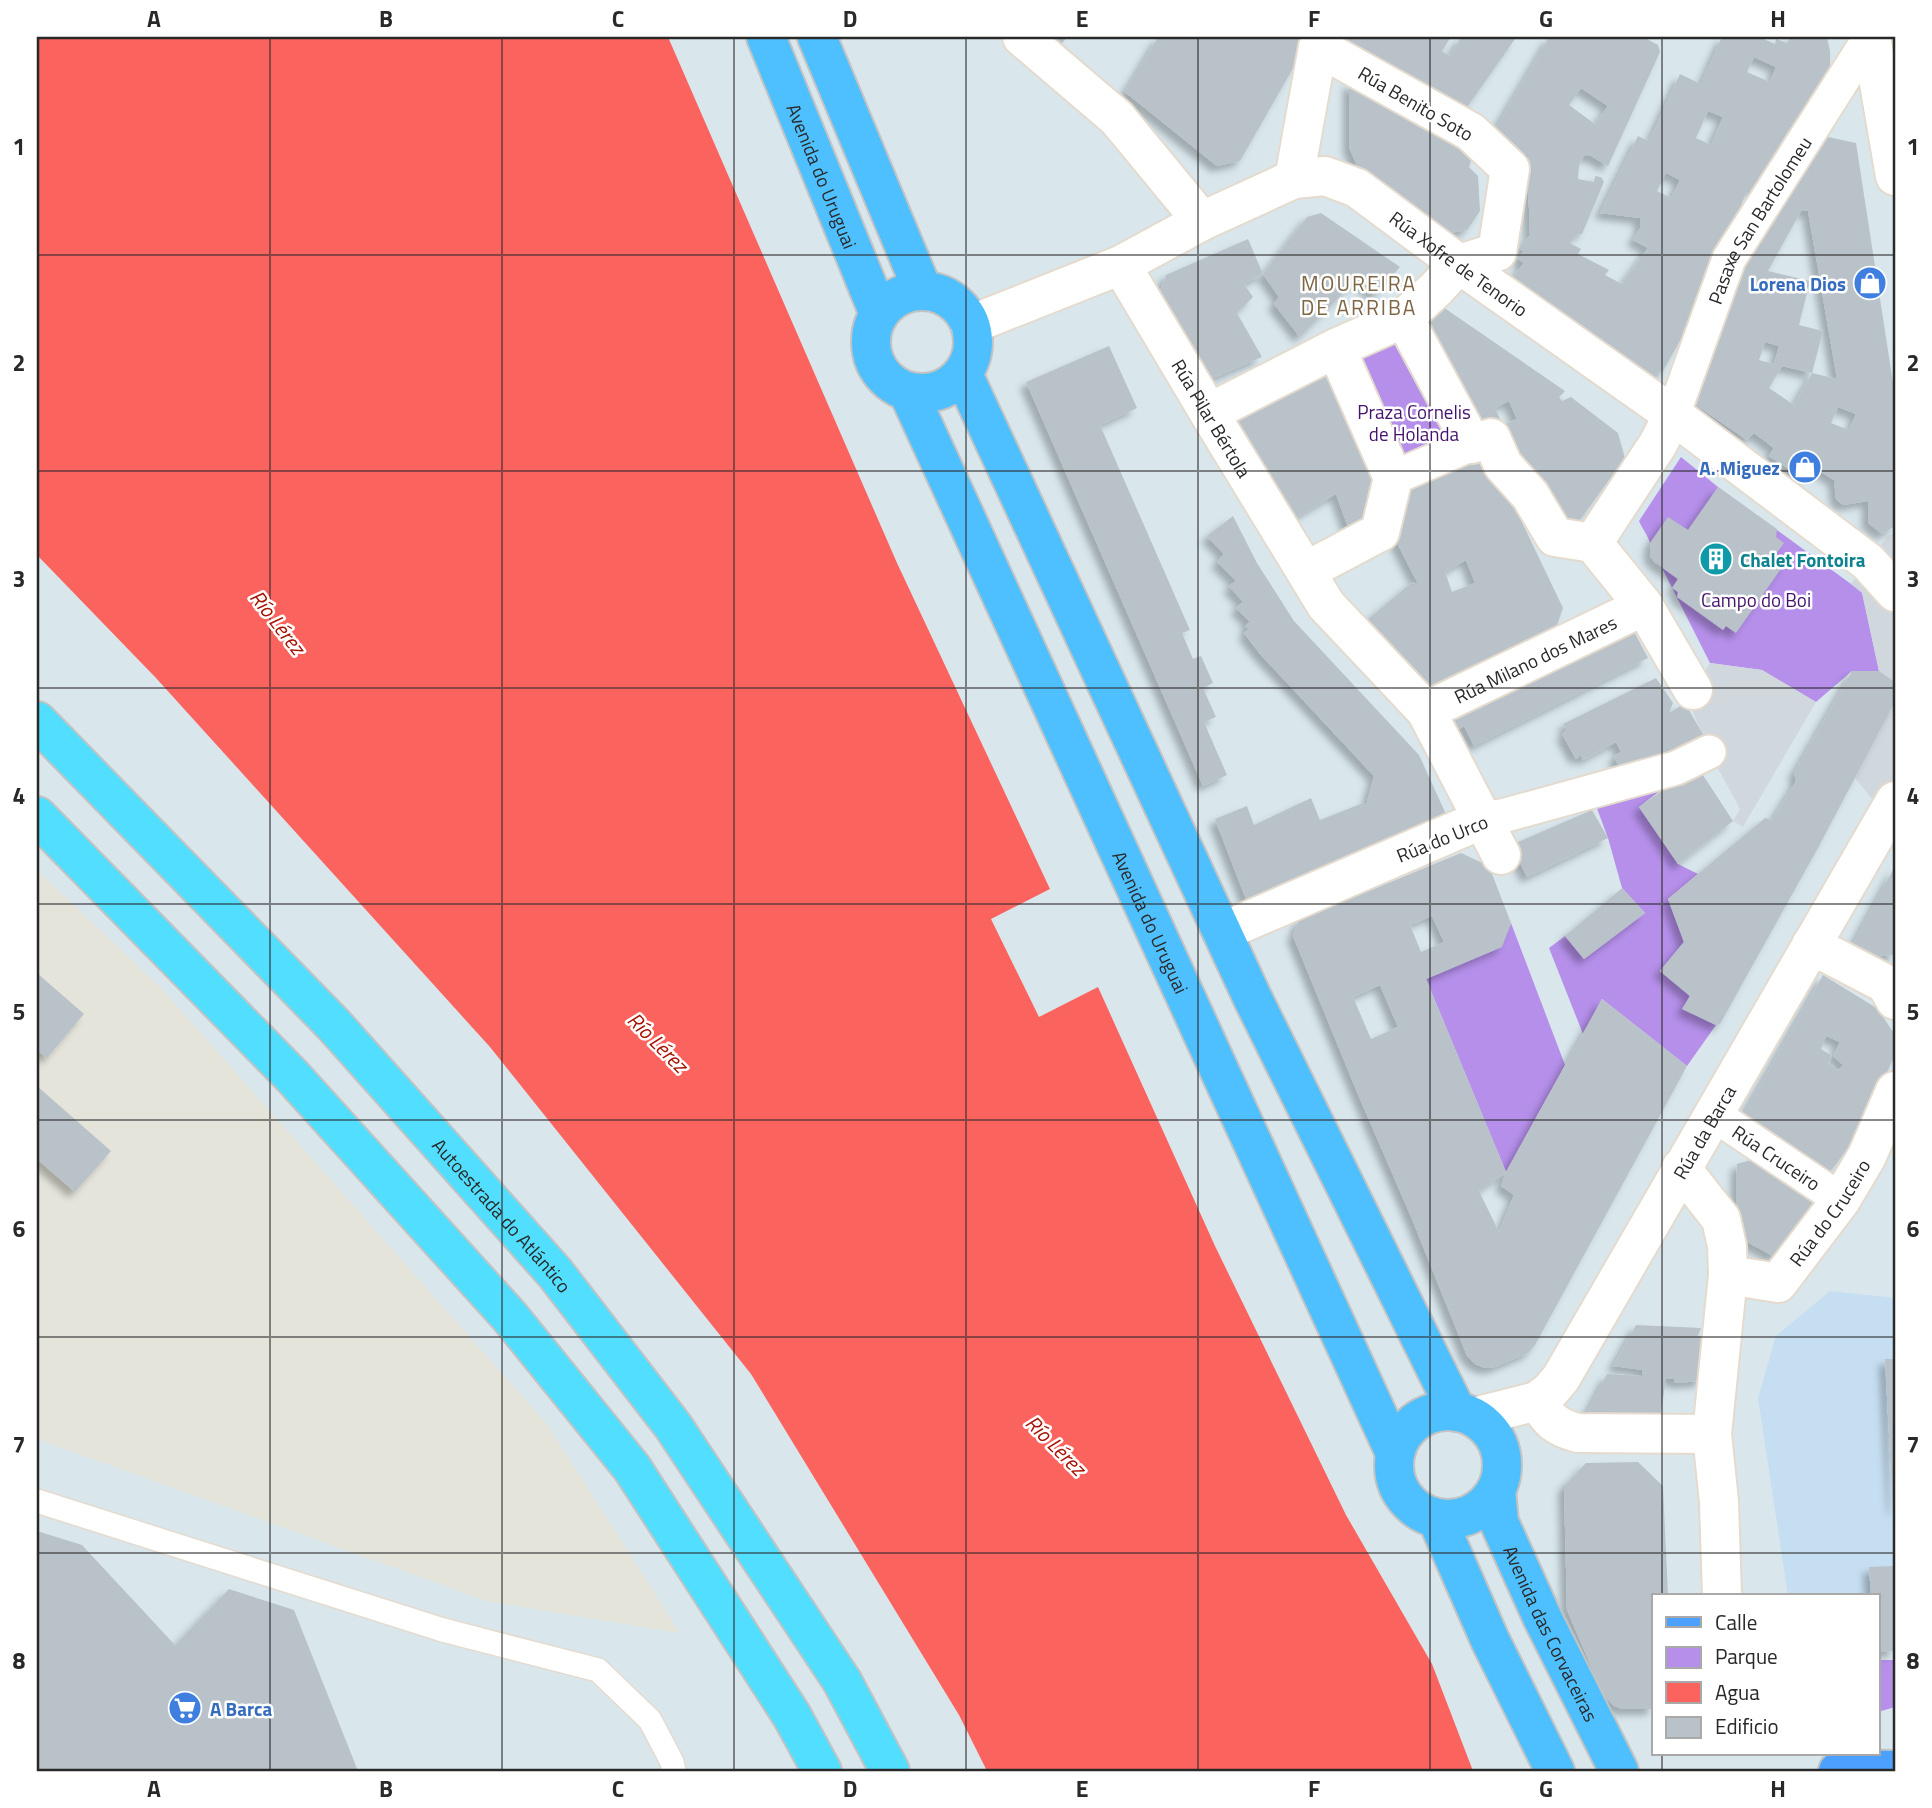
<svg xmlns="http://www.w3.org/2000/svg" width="1932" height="1808" viewBox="0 0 1932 1808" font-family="'Titillium Web',sans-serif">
  <defs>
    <filter id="shadow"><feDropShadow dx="-6" dy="6" stdDeviation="3.5" flood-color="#0004"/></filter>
  </defs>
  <rect width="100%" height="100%" fill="#d9e7ed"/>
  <!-- industrial -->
  <polygon fill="#e4e4db" points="37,870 160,987 547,1424 680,1633 487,1601 37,1439"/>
  <!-- education -->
  <polygon fill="#c6def1" points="1830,1291 1895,1298 1895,1651 1878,1652 1878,1596 1788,1596 1758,1398 1776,1336"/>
  <!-- green -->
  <g fill="#b58fea">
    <polygon points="1404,318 1472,444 1393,478 1336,348"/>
    <path d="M1681 457 1718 487 1862 592 1879 671H1852L1816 702 1762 670 1710 663 1662 568C1647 558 1653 556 1650 543 1648 536 1642 528 1639 521Z"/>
    <polygon points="1656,778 1662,789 1639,807 1678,864 1698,874 1668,899 1684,942 1660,971 1690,996 1683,1009 1716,1025 1687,1066 1602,999 1583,1034 1549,948 1565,936 1584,959 1645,913 1622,888 1608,838 1592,795"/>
    <polygon points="1511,923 1565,1065 1506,1172 1426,979 1501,947"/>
    <polygon points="1878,1660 1895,1660 1895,1707 1878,1712"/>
  </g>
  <!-- plaza -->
  <g fill="#d0d8dd">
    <polygon points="1895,533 1895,683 1879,671 1862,593 1851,584 1888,536"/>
    <polygon points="1710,663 1762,670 1816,702 1743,827 1733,821 1740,809 1709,752 1689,702 1693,690"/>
    <polygon points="1895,702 1895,824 1886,816 1855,778"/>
  </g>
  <!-- water -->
  <polygon fill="#fb635f" points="37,37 668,37 897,563 1050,889 991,919 1039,1017 1098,987 1215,1246 1346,1515 1432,1664 1473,1771 987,1771 959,1715 751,1374 490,1047 156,678 37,555"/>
  <!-- building -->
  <g fill="#b9c2c8" fill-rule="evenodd" filter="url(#shadow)">
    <polygon points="1049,37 1067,37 1060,46"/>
    <polygon points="1158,37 1261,37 1264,39 1266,37 1311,37 1240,161 1217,166 1125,92"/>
    <polygon points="1333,37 1451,37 1442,51 1450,56 1461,37 1512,37 1515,39 1463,113 1424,97 1430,87 1420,80 1414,84"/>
    <path d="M1549 37H1643L1658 45 1660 52 1608 166 1591 156H1584L1579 165 1578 179 1594 182 1595 176 1601 177 1604 182 1582 234H1577L1570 243 1581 249 1578 254 1609 270 1605 275 1622 284 1648 248 1633 240 1640 228V218L1600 213 1638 136 1649 141 1680 74 1701 84 1722 37H1759L1775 44 1776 39 1787 43 1790 37H1827L1830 51V70L1796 127 1791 124 1766 176 1761 173 1754 191 1748 188 1704 298 1663 371 1653 375 1512 278 1524 263 1517 258 1524 251 1519 248 1530 235 1527 155 1493 133ZM1754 57 1776 67 1770 82 1747 72ZM1581 88 1608 106 1595 124 1569 105ZM1708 111 1723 117 1711 145 1696 138ZM1666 173 1680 180 1671 198 1657 191Z"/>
    <polygon points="1349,81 1475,148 1469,167 1478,176 1480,211 1467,230 1450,233 1358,168 1349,147"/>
    <path d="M1819 135 1856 143 1895 396V526L1882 534 1868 523V501L1843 505 1836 499 1834 480 1810 465 1802 478 1769 456 1774 448 1754 433 1747 440 1693 403 1739 264ZM1801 211H1808L1837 379 1812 373 1823 331 1799 325 1810 281 1768 271ZM1765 342 1779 346 1774 364 1759 360ZM1782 366 1812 373 1794 405 1769 388ZM1838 407 1856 414 1849 430 1831 423Z"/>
    <polygon points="1321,213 1400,267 1375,296 1357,279 1300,337 1274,304 1279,297 1263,274 1307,217"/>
    <polygon points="1248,239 1263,274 1244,284 1253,297 1237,313 1262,357 1211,379 1160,291 1166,275"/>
    <path d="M1443 307 1565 391 1559 397 1562 401 1571 397 1618 433 1625 458 1568 536 1535 472 1509 461 1484 431 1460 381 1455 385 1427 322ZM1509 401 1517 419 1503 425 1495 408Z"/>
    <polygon points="1109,346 1137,408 1100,425 1190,630 1182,633 1193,659 1201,656 1213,683 1203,688 1216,717 1204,722 1227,775 1203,786 1026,382"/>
    <polygon points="1335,361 1384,499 1350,533 1336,494 1291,520 1228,420"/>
    <path d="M1485 445 1563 608 1552 639 1446 690 1417 686 1361 625 1412 582 1418 584 1396 541 1394 488ZM1466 560 1475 583 1452 592 1445 572Z"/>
    <polygon points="1718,487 1777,529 1776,537 1784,543 1775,555 1785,563 1736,633 1726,626 1723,630 1677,597 1678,592 1672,588 1678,579 1654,562 1650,556 1650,543 1668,517 1688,530"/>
    <polygon points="1233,516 1257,563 1294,621 1419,755 1445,812 1439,823 1249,907 1215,819 1247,806 1254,825 1311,798 1320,820 1363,803 1366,806 1374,776 1260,654 1244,633 1249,629 1245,626 1250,622 1236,608 1243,602 1229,586 1236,581 1217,562 1224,554 1207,536"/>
    <polygon points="1630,624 1648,658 1474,746 1464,726 1460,729 1451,728 1453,719"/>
    <polygon points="1852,671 1879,671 1895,682 1895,702 1819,846 1720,1024 1716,1025 1682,1009 1690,996 1660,971 1684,942 1668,899 1765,818 1772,820 1796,781 1794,773"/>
    <polygon points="1656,678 1673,703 1669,713 1685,703 1705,738 1622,774 1614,756 1621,752 1616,742 1583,760 1581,755 1576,759 1562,734 1567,730 1563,724"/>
    <polygon points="1697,766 1733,821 1678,864 1639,807"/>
    <polygon points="1592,810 1608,838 1527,877 1511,845"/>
    <path d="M1461 853 1489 866 1511 923 1502 947 1426 979 1506 1172 1479 1191 1499 1232 1514 1195 1501 1186 1506 1172 1602 999 1687 1066 1535 1345 1528 1353 1495 1367 1485 1368 1475 1364 1467 1356 1412 1219 1357 1092 1293 936 1299 920ZM1432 916 1444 942 1421 952 1410 925ZM1380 985 1398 1027 1371 1039 1353 997Z"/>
    <polygon points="1895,866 1895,955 1859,958 1848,953"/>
    <polygon points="1622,888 1645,913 1584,959 1565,936"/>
    <polygon points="37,973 84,1014 47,1058 37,1050"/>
    <path d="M1823 975 1878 1009 1895 1035V1054L1864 1127 1826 1177 1741 1119ZM1826 1036 1840 1042 1833 1056 1843 1065 1838 1070 1828 1063 1832 1056 1821 1049Z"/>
    <polygon points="37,1086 111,1151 75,1192 37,1159"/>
    <polygon points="1762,1157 1819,1200 1775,1257 1736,1236 1737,1164"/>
    <polygon points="1636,1325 1701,1328 1698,1336 1707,1335 1702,1381 1674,1383 1675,1379 1666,1379 1660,1418 1583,1420 1607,1374 1642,1376 1643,1370 1613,1366"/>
    <polygon points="1885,1359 1895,1359 1895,1508 1893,1509"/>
    <polygon points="1638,1462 1663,1486 1668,1596 1654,1596 1654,1709 1623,1709 1614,1706 1609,1701 1603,1694 1567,1610 1564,1486 1586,1463"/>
    <polygon points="37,1531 82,1545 175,1645 229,1589 294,1610 358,1771 37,1771"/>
    <polygon points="1895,1566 1895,1651 1878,1652 1878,1596 1871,1596 1869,1567"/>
  </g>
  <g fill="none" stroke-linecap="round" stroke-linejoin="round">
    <defs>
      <polyline id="service" points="37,1501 443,1630 598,1670 650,1720 672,1762 674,1771"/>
      <g id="pedestrian">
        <path id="s1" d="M1673 415 1729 259 1870 37"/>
        <polyline points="1393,478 1472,444"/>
        <polyline points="1483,819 1506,815 1676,768 1709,752"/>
        <path id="s2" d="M1713 1114 1841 1200"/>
      </g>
      <g id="minor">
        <polyline points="1022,37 1117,118 1202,221"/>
        <polyline points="1871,37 1895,176"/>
        <path id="s3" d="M1121 265 1209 413 1326 605 1426 711 1501 855"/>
        <polyline points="1404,318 1472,444 1491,438 1503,465 1530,495 1555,537 1593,543 1644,606 1693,690"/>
        <path id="s4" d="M970 325 1121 265 1202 221 1294 179 1325 176 1357 188 1459 264 1673 415 1868 562 1895 592"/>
        <polyline points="1209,413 1336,348 1404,318 1436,289 1459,264 1497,252 1510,169 1471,132 1318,47 1294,179"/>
        <polyline points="1593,543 1658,444 1673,415"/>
        <polyline points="1306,571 1380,532 1393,478 1336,348"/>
        <path id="s5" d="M1426 711 1644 606"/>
        <polyline points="1222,932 1483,819"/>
        <polyline points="1811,945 1886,984 1895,1000"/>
        <polyline points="1681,1168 1721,1219 1727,1246 1728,1275 1712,1434 1719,1502 1722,1596"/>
        <path id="s6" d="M1728 1275 1778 1283 1841 1200 1867 1156 1895 1091"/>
        <path d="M1537 1401C1549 1420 1555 1427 1578 1433L1712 1434"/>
        <path id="s7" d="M1474 1417 1537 1401 1550 1391 1561 1378 1895 801"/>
      </g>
      <polyline id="primary" points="1838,1771 1850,1769 1895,1770"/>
      <g id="trunk">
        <path id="s8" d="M766 37 879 314"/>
        <polyline points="817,37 923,291"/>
        <circle cx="922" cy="342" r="51"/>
        <polyline points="963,374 1253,999 1457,1412"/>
        <path id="s9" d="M908 392 1395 1453"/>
        <circle cx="1448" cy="1465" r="54"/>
        <path id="s10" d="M1496 1491 1499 1522 1542 1617 1619 1771"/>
        <polyline points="1437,1519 1490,1640 1555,1771"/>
      </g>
      <g id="motorway">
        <path id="s11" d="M37 721 334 1025 555 1273 673 1426 842 1681 890 1771"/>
        <polyline points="37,816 293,1077 510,1317 632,1468 792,1716 822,1771"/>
      </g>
    </defs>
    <!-- service casing -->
    <use href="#service" stroke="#e4dace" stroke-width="26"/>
    <!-- pedestrian casing -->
    <use href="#pedestrian" stroke="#e4dace" stroke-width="37"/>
    <!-- minor casing -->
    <use href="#minor" stroke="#e4dace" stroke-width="42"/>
    <!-- primary casing -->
    <use href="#primary" stroke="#c3c3c3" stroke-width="42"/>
    <!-- trunk casing -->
    <use href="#trunk" stroke="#c3c3c3" stroke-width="42"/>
    <!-- motorway casing -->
    <use href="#motorway" stroke="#c3c3c3" stroke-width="42"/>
    <!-- service -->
    <use href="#service" stroke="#fff" stroke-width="23"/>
    <!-- pedestrian -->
    <use href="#pedestrian" stroke="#fff" stroke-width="33"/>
    <!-- minor -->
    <use href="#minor" stroke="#fff" stroke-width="38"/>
    <!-- primary -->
    <use href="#primary" stroke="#4ca1ff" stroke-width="38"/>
    <!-- trunk -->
    <use href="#trunk" stroke="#4fc0ff" stroke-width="38"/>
    <!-- motorway -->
    <use href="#motorway" stroke="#52deff" stroke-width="38"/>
  </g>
  <!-- grid -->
  <path fill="none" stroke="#292929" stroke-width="2" stroke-opacity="0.55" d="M270 37V1771M502 37V1771M734 37V1771M966 37V1771M1198 37V1771M1430 37V1771M1662 37V1596M37 255H1895M37 471H1895M37 688H1895M37 904H1895M37 1120H1895M37 1337H1895M37 1553H1895M1662 1754V1771"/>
  <!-- icons -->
  <defs>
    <symbol id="shop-disc" viewBox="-11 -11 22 22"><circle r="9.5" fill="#3f7fe0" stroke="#fff"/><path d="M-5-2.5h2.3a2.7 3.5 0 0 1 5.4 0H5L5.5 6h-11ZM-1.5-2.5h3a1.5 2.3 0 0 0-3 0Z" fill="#fff"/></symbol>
    <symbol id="building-disc" viewBox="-11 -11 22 22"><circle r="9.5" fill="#0f9aa8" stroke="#fff"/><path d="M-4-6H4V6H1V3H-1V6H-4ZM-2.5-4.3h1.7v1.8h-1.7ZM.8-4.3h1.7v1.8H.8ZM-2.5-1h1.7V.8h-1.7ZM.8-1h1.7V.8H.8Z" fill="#fff"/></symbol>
    <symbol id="supermarket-disc" viewBox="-11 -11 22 22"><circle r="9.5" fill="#3f7fe0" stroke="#fff"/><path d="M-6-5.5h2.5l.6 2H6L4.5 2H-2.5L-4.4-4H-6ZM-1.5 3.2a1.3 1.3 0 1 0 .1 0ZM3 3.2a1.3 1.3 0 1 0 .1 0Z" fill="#fff"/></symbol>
  </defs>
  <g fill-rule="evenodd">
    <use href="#shop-disc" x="1851" y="264" width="38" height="38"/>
    <use href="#shop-disc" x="1786" y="448" width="38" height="38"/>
    <use href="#building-disc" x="1697" y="540" width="38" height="38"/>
    <use href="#supermarket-disc" x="166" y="1689" width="38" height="38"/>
  </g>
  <g text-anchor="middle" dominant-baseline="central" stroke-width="5" stroke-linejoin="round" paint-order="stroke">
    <!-- street labels -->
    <g font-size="19" fill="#292929" stroke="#fff">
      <text transform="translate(1416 103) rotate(30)">Rúa Benito Soto</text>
      <text stroke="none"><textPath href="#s8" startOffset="150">Avenida do Uruguai</textPath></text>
      <text stroke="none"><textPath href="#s1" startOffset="214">Pasaxe San Bartolomeu</textPath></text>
      <text stroke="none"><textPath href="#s4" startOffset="548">Rúa Xofre de Tenorio</textPath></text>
      <text stroke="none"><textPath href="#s3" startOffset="178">Rúa Pilar Bértola</textPath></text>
      <text stroke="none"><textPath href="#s5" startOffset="121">Rúa Milano dos Mares</textPath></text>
      <text transform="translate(1442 838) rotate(-22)">Rúa do Urco</text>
      <text stroke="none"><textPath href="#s9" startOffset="583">Avenida do Uruguai</textPath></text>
      <text stroke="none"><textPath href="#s7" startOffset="383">Rúa da Barca</textPath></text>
      <text stroke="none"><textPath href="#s2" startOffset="77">Rúa Cruceiro</textPath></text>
      <text stroke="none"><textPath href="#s6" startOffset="138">Rúa do Cruceiro</textPath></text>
      <text stroke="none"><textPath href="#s11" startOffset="679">Autoestrada do Atlántico</textPath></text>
      <text stroke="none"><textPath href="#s10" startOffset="154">Avenida das Corvaceiras</textPath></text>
    </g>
    <!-- shop labels -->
    <g font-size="19" font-weight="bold" fill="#366cbe" stroke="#fff" text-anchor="end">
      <text x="1846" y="283">Lorena Dios</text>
      <text x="1780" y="467">A. Miguez</text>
      <text x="210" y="1708" text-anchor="start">A Barca</text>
    </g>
    <!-- park labels -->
    <g font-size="19" fill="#44126d" stroke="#fff">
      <text x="1414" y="411">Praza Cornelis<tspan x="1414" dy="22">de Holanda</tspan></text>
      <text x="1756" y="599">Campo do Boi</text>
    </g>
    <!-- culture labels -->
    <g font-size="19" font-weight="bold" fill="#0d838f" stroke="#fff" text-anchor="start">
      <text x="1740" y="559">Chalet Fontoira</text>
    </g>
    <!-- neighbourhood labels -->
    <g font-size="21" letter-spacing="2" fill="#7e6645" stroke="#fff">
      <text x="1359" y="283">MOUREIRA<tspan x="1359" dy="24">DE ARRIBA</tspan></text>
    </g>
    <!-- water labels -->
    <g font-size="21" font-style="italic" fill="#a61100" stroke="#fff">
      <text transform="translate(278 622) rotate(52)">Río Lérez</text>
      <text transform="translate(658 1042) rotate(45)">Río Lérez</text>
      <text transform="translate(1056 1445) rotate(45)">Río Lérez</text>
    </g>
  </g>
  <!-- border -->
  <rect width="1932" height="1808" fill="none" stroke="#ffffff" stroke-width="77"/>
  <!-- legend -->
  <rect x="1652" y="1594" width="228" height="161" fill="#ffffff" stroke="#a9a9a9" stroke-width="2"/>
  <rect x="1666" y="1617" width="35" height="10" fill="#4ca1ff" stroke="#a9a9a9" stroke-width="2"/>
  <text x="1715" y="1630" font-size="21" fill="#292929">Calle</text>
  <rect x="1666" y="1647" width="35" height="21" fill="#b58fea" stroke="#a9a9a9" stroke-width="2"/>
  <text x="1715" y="1664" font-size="21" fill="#292929">Parque</text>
  <rect x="1666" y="1682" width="35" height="21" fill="#fb635f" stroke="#a9a9a9" stroke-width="2"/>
  <text x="1715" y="1700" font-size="21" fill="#292929">Agua</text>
  <rect x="1666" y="1717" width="35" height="21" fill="#b9c2c8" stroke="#a9a9a9" stroke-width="2"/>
  <text x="1715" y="1734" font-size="21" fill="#292929">Edificio</text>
  <rect x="38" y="38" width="1856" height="1732" fill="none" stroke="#292929" stroke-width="2.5"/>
  <g font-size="23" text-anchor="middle" font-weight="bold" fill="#292929">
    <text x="154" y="27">A</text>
    <text x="386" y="27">B</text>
    <text x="618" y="27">C</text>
    <text x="850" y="27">D</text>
    <text x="1082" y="27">E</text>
    <text x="1314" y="27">F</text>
    <text x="1546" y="27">G</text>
    <text x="1778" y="27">H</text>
    <text x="19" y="155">1</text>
    <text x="1913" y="155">1</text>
    <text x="19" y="371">2</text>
    <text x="1913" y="371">2</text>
    <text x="19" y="587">3</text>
    <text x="1913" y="587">3</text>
    <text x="19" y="804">4</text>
    <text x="1913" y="804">4</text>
    <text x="19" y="1020">5</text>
    <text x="1913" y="1020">5</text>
    <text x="19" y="1237">6</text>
    <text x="1913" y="1237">6</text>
    <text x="19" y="1453">7</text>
    <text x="1913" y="1453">7</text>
    <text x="19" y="1669">8</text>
    <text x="1913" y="1669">8</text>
    <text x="154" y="1797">A</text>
    <text x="386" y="1797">B</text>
    <text x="618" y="1797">C</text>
    <text x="850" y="1797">D</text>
    <text x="1082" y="1797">E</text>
    <text x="1314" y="1797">F</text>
    <text x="1546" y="1797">G</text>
    <text x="1778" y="1797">H</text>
  </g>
</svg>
